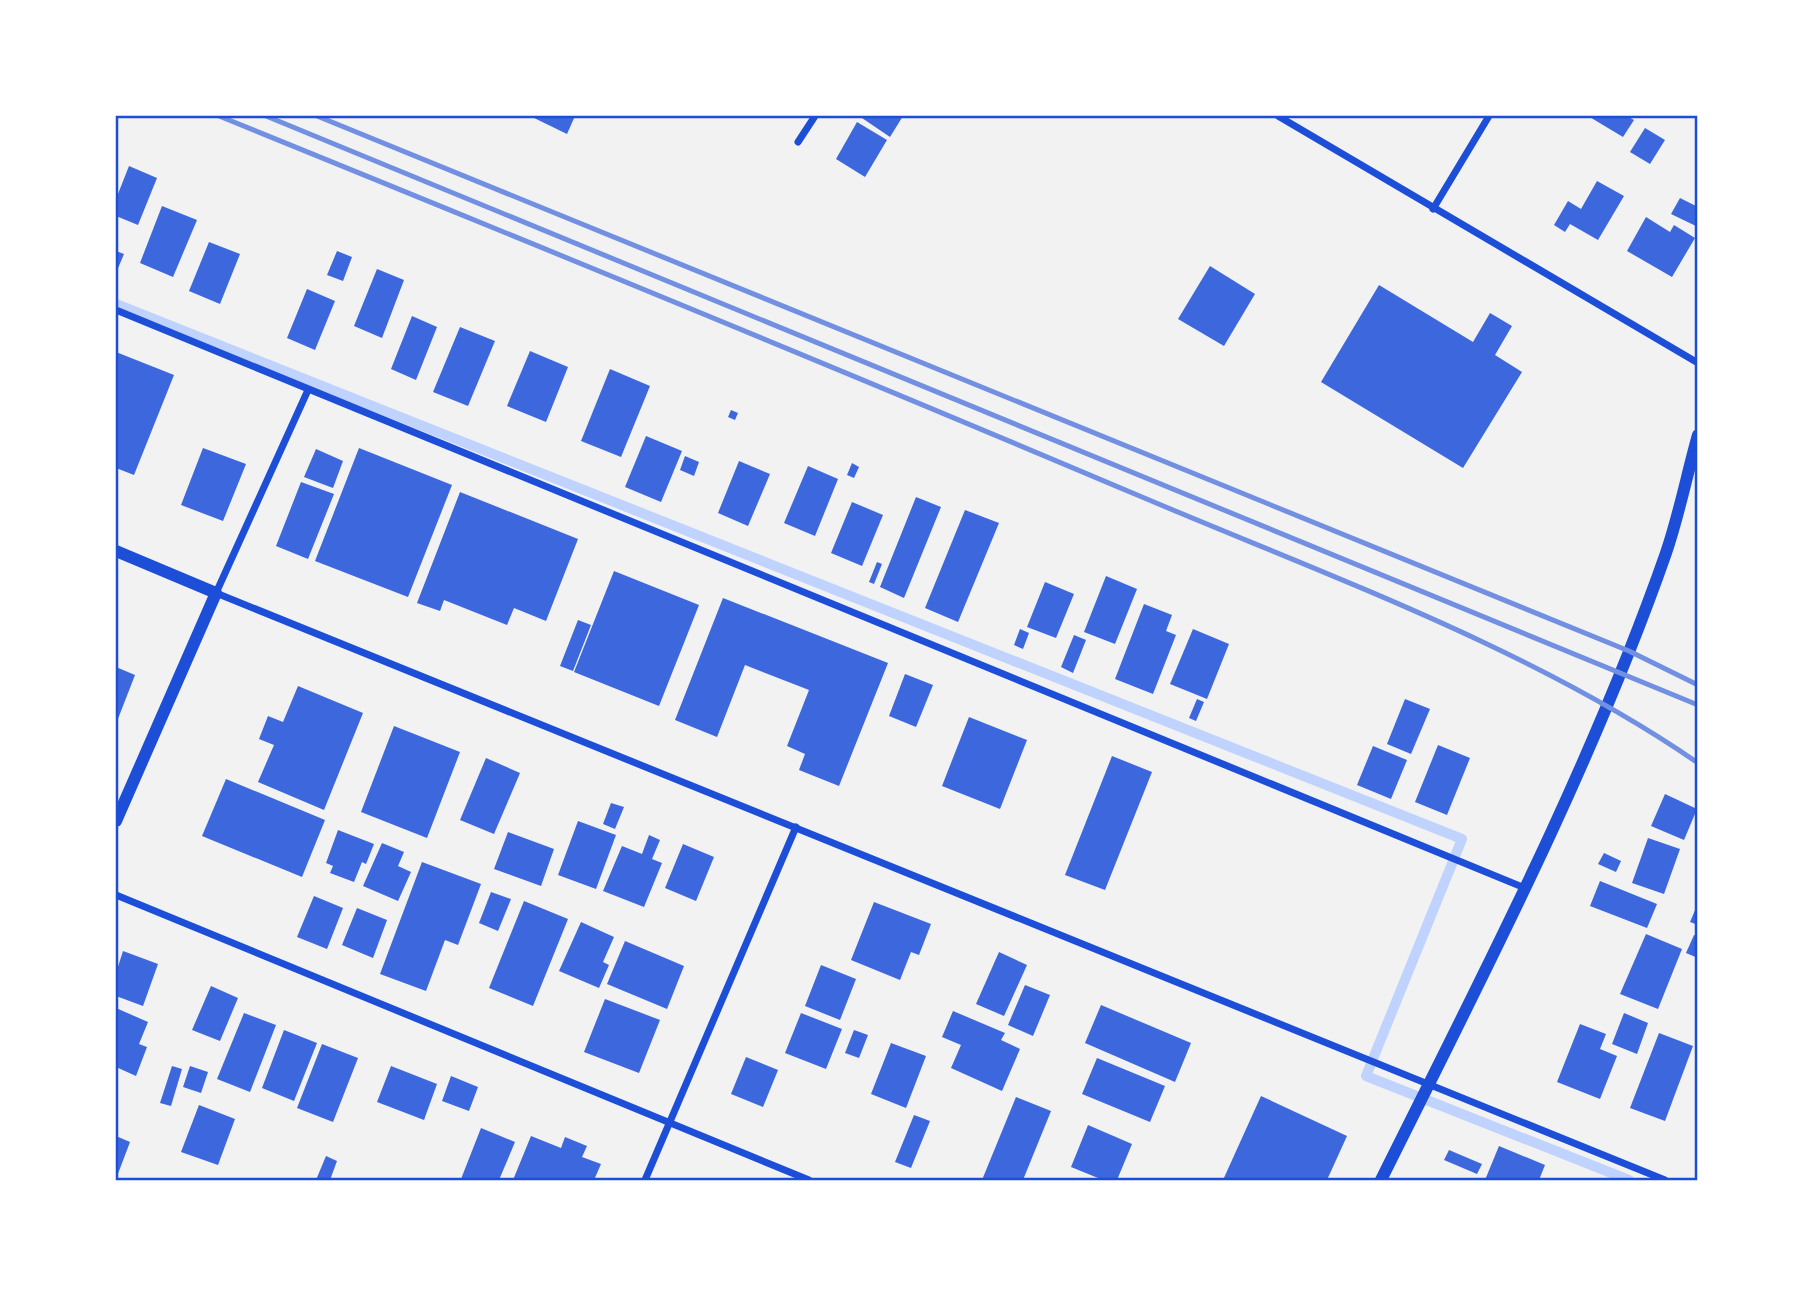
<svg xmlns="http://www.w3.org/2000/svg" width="1813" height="1296" viewBox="0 0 1813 1296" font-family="'PT Serif',serif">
  <rect width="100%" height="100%" fill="#f2f2f2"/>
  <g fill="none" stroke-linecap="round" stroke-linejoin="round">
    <!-- stream -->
    <polyline stroke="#bfd3fe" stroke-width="10" points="116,304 1462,839 1366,1076 1629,1180"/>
  </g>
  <!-- building -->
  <g fill="#3d67dc">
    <polygon points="530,116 575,116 567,134"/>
    <polygon points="859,116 903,116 890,137"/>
    <polygon points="1588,116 1627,116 1634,120 1623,137"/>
    <polygon points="857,122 887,140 865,177 836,159"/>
    <polygon points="1645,128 1665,140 1650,164 1630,152"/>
    <polygon points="129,166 157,178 138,225 116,216 116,199"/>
    <polygon points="1597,181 1624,196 1598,240 1570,224 1565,232 1554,225 1568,201 1581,209"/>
    <polygon points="1680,198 1698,207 1698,227 1671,214"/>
    <polygon points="162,206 197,220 173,277 140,263"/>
    <polygon points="1646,217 1670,232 1674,225 1695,238 1672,277 1627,251"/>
    <polygon points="209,242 240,254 220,304 189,291"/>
    <polygon points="116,251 124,254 116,273"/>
    <polygon points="337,251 352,257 343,281 327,275"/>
    <polygon points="1210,266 1255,294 1224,346 1178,319"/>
    <polygon points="377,269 404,280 382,338 354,326"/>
    <polygon points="1379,285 1473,342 1490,313 1512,326 1495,355 1522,372 1463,468 1321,382"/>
    <polygon points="307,289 335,301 315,350 287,338"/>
    <polygon points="412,316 437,327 416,380 391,369"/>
    <polygon points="460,327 495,341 468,406 433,392"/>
    <polygon points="530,351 568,367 546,422 507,406"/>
    <polygon points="116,352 174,375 134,475 116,468"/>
    <polygon points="610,369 650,386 621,457 581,441"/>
    <polygon points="731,410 738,413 735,420 728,417"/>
    <polygon points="646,436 682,451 661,502 625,487"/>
    <polygon points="203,448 246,464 223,521 181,505"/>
    <polygon points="359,448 452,485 408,597 315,561"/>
    <polygon points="316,449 343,461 333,488 304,477"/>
    <polygon points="685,456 699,462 694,476 680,470"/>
    <polygon points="739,461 770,474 748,526 718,513"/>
    <polygon points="852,463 859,467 854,478 847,475"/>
    <polygon points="808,466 838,479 815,536 784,523"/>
    <polygon points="301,482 334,494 308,559 276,546"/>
    <polygon points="460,492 578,539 546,621 514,608 507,625 444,600 440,611 417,603"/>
    <polygon points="916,497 941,507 904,598 880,587"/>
    <polygon points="852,502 883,515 862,566 831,553"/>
    <polygon points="965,510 999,523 958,622 925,608"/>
    <polygon points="877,562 882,564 874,584 869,582"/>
    <polygon points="614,571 699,605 659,706 574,672"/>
    <polygon points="1106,576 1137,589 1115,644 1084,632"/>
    <polygon points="1045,582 1074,594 1056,638 1027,627"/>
    <polygon points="723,598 888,663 839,786 799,770 805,754 787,746 809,690 745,665 717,737 675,720"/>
    <polygon points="1144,604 1172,615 1166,631 1176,635 1153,694 1115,679"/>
    <polygon points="578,620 591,625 573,671 560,666"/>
    <polygon points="1020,629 1029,633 1023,649 1014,645"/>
    <polygon points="1193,629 1229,644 1207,699 1170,684"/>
    <polygon points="1074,635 1086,640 1073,673 1061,667"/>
    <polygon points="116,667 135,675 116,724"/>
    <polygon points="905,674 933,685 916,727 889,716"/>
    <polygon points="298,686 363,713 324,810 258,782 274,745 259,739 268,716 283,722"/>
    <polygon points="1197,699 1204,702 1196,721 1189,718"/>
    <polygon points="1405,699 1430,709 1411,754 1387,744"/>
    <polygon points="969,717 1027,740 1000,809 942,786"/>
    <polygon points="394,726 460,752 427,838 361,812"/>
    <polygon points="1438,745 1470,758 1447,815 1415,802"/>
    <polygon points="1373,746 1407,760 1391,799 1357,785"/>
    <polygon points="1112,756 1152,772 1105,890 1065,875"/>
    <polygon points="486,758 520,773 494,834 460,820"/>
    <polygon points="226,779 325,820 302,877 202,836"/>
    <polygon points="1665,794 1697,809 1684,840 1651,826"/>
    <polygon points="611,803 624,807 615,829 603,824"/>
    <polygon points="578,821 616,835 596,889 558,875"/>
    <polygon points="338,830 374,844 366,864 362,862 354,882 330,873 333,866 326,863"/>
    <polygon points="508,832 554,849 541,886 494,869"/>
    <polygon points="649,835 660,840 652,859 662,863 644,907 603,891 622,846 642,854"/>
    <polygon points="1648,838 1680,849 1664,894 1632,883"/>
    <polygon points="382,843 404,852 398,866 411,872 398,901 363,886"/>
    <polygon points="683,844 714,857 696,901 665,888"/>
    <polygon points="1604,853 1621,861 1616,872 1598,864"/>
    <polygon points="422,862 481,884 458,945 445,940 426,991 380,974"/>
    <polygon points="1600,881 1657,904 1647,928 1590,906"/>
    <polygon points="491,892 511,899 498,931 479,923"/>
    <polygon points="314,896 343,908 327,949 297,937"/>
    <polygon points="524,901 568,919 533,1006 489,988"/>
    <polygon points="874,902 931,924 919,955 911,952 900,980 851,960"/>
    <polygon points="1698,903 1698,925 1690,922"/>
    <polygon points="357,908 387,920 373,958 342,945"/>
    <polygon points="581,922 614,937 603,962 609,965 599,988 559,971"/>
    <polygon points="1646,934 1682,949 1658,1009 1620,994"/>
    <polygon points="1694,935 1698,936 1698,958 1686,953"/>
    <polygon points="625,941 684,966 667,1009 607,984"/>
    <polygon points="123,951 158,964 143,1006 116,996 116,973"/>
    <polygon points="999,952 1027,965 1004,1016 976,1004"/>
    <polygon points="821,965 856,979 840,1020 805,1006"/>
    <polygon points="1025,985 1050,995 1033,1036 1008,1025"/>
    <polygon points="211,986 238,998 220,1041 192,1030"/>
    <polygon points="605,999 660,1020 639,1073 584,1052"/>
    <polygon points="1101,1005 1191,1043 1175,1082 1085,1043"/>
    <polygon points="116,1008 148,1022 139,1044 147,1047 136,1076 116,1067"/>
    <polygon points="953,1011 1005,1033 1001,1040 1020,1049 1002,1091 951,1068 961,1045 942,1037"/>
    <polygon points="244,1013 276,1025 250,1092 217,1079"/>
    <polygon points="801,1013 842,1029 826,1069 785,1053"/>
    <polygon points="1624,1013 1648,1023 1637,1054 1612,1044"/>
    <polygon points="1580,1024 1606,1034 1600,1049 1617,1056 1600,1099 1557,1082"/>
    <polygon points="284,1030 317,1043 294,1101 262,1088"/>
    <polygon points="854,1030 868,1035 859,1058 845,1053"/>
    <polygon points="1659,1033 1693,1046 1665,1121 1630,1108"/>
    <polygon points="891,1043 926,1056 906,1108 871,1094"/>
    <polygon points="322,1044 358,1058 333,1122 297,1108"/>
    <polygon points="746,1057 778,1070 763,1107 731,1094"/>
    <polygon points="1097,1058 1165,1086 1150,1122 1082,1094"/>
    <polygon points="172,1066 182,1069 171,1106 160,1103"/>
    <polygon points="190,1066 208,1072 201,1093 183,1087"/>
    <polygon points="391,1066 437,1084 424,1120 377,1102"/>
    <polygon points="451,1076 478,1087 469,1111 442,1101"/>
    <polygon points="1261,1096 1347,1136 1327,1180 1223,1180"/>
    <polygon points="1016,1097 1051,1111 1023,1180 982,1180"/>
    <polygon points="199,1105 235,1119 218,1165 181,1152"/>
    <polygon points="914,1115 930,1121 911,1168 895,1162"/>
    <polygon points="1088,1125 1132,1144 1117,1180 1103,1180 1071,1167"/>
    <polygon points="481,1128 515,1142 499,1180 461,1179"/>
    <polygon points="116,1136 130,1142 116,1179"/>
    <polygon points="531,1136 561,1148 565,1137 587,1146 582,1157 601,1164 594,1180 513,1180"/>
    <polygon points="1499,1146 1545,1165 1539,1180 1485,1180"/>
    <polygon points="1449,1150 1482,1164 1477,1174 1444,1160"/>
    <polygon points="326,1156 337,1161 330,1180 316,1180"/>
  </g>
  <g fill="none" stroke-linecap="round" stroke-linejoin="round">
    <!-- minor -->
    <g stroke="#1d4ed8" stroke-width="7">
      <polyline points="1278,116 1698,363"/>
      <polyline points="798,142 815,116"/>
      <polyline points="1433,209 1489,116"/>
      <polyline points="116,310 1525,888"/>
      <polyline points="308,390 216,593 1665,1180"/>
      <polyline points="116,895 809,1180"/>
      <polyline points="645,1180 796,827"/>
    </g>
    <!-- tertiary -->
    <g stroke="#1d4ed8" stroke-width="12">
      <polyline points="116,551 216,593 116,821"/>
      <path d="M1381 1180C1483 975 1590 770 1666 553 1679 515 1687 474 1698 435"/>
    </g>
    <!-- rail -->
    <g stroke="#7290e2" stroke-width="5">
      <path d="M219 116C527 241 835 367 1142 497 1326 575 1533 649 1698 763"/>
      <polyline points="266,116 1698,705"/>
      <polyline points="317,116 1629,651 1698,685"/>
    </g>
  </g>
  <!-- border -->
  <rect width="1813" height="1296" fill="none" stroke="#ffffff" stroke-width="234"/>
  <rect x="117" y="117" width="1579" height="1062" fill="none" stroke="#1d4ed8" stroke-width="2.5"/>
</svg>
